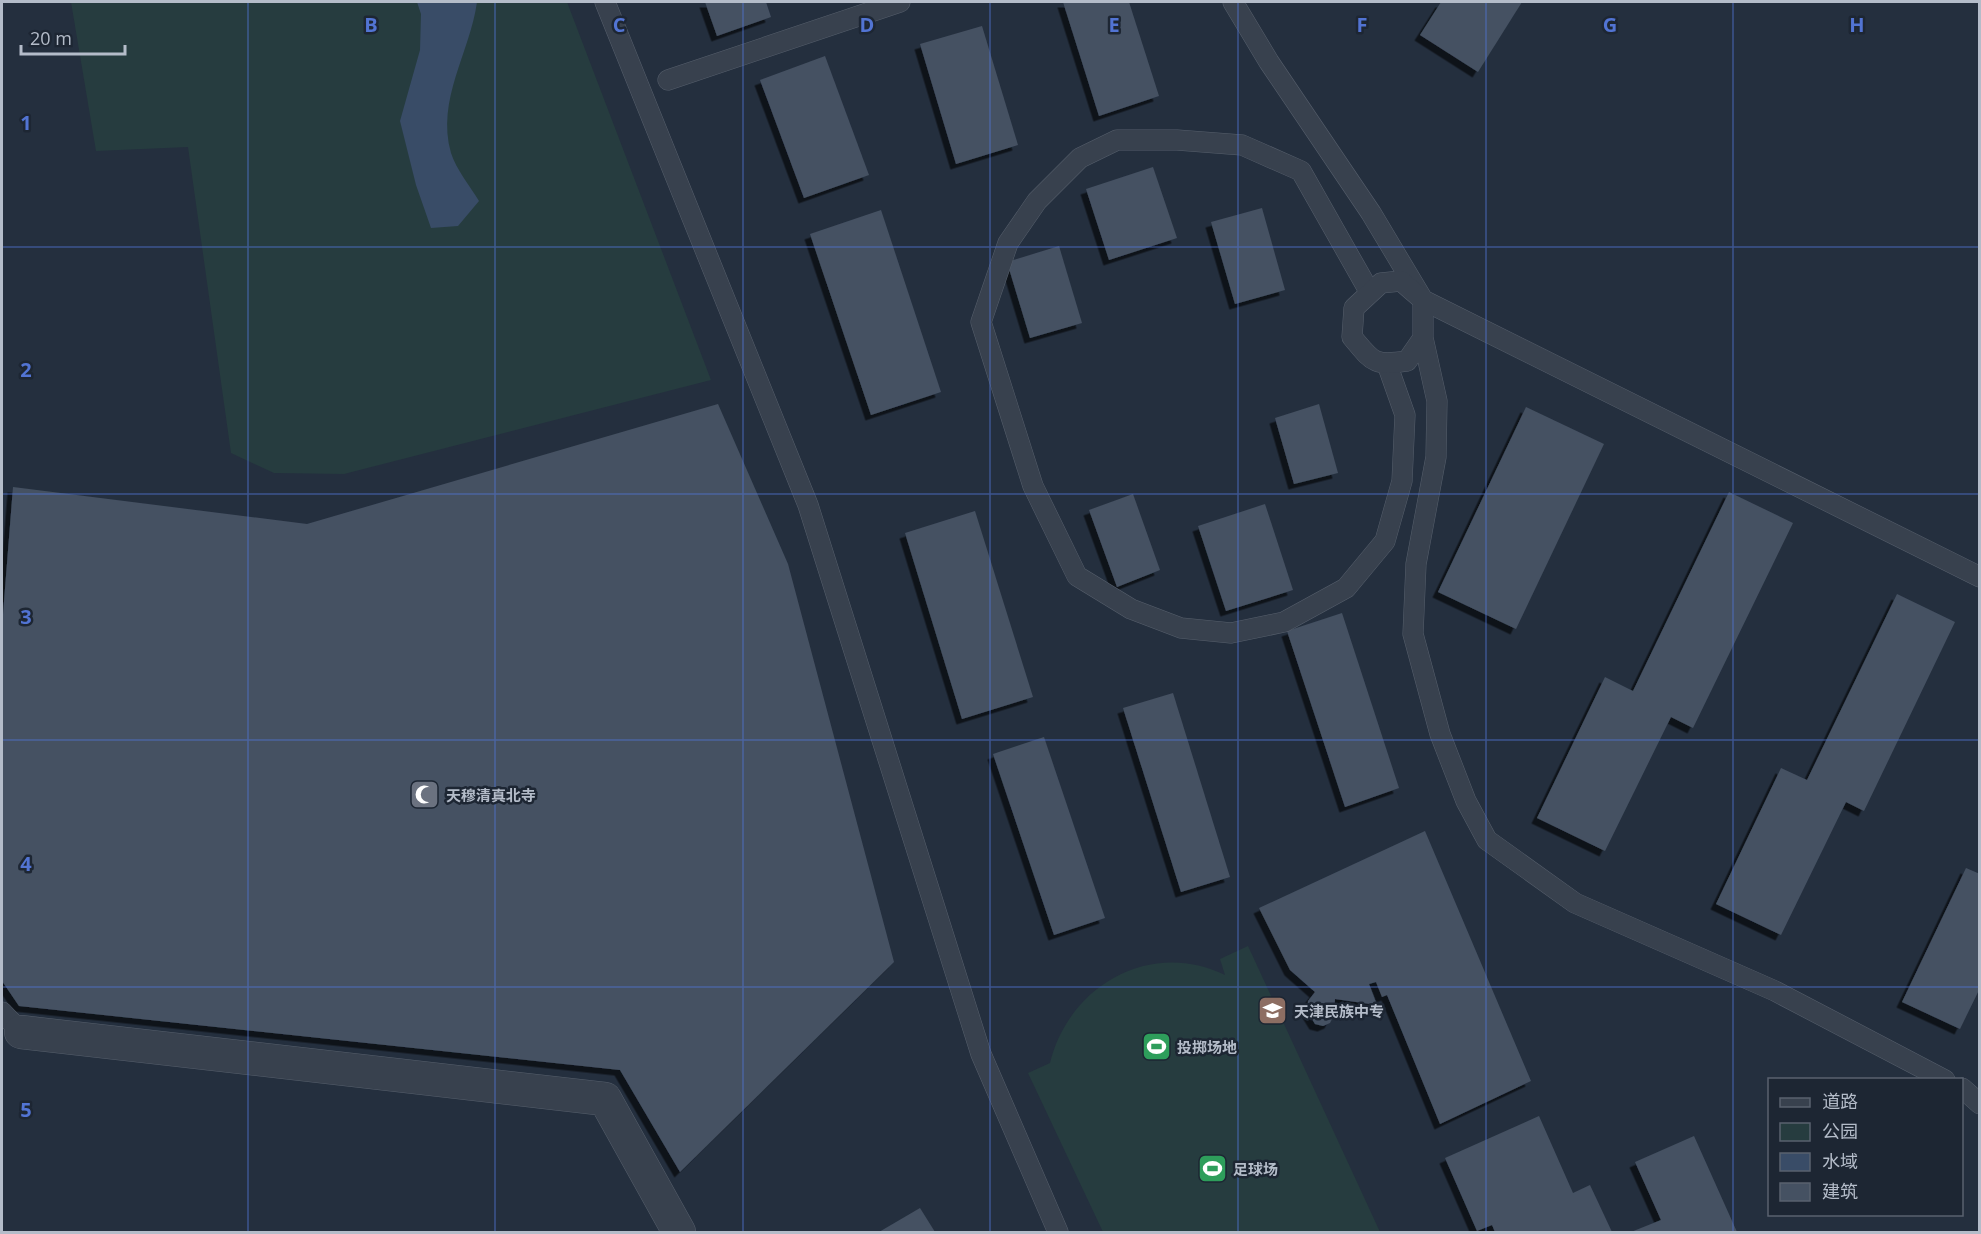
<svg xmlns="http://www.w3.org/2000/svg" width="1981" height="1234" viewBox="0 0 1981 1234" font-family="'Open Sans','Noto Sans SC',sans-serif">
  <defs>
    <filter id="shadow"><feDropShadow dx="-5.5" dy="5.5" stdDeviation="0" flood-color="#0009"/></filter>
  </defs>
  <rect width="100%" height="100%" fill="#242f3e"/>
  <!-- green -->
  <g fill="#263c3f">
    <polygon points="71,2 567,2 711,380 344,474 274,473 231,453 188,147 96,151"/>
    <path d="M1248 946 1380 1232H1103L1028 1073 1050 1063C1069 985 1151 939 1225 975L1220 959Z"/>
  </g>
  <!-- water -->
  <path fill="#394c67" d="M417 2H477C470 53 436 99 451 153 456 169 470 186 479 201L458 226 431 228 416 185 400 121 420 50 421 14Z"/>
  <!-- building -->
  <g fill="#455162" filter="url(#shadow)">
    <polygon points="705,2 766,2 771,17 717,36"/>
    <polygon points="1063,2 1129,2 1159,96 1099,116"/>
    <polygon points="1441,2 1522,2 1478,72 1420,35"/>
    <polygon points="982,26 1018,145 956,164 920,44"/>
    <polygon points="825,56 869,175 804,198 760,80"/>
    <polygon points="1153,167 1177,238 1109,260 1086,189"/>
    <polygon points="1262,208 1285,290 1235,304 1211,222"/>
    <polygon points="881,210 941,392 871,415 810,234"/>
    <polygon points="1059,246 1082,323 1030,338 1007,262"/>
    <polygon points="718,404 788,564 894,962 680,1172 620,1070 19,1006 2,981 2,627 13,487 307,524"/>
    <polygon points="1319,404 1338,473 1294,484 1275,418"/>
    <polygon points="1526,407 1604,444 1516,629 1438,592"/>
    <polygon points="1729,492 1793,523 1693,728 1671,717 1605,851 1537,818 1605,677 1633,691"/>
    <polygon points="1133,494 1160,570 1117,587 1089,510"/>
    <polygon points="1265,504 1293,590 1226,611 1198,526"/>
    <polygon points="975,511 1033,697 962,719 905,533"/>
    <polygon points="1897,594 1955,622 1864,811 1846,802 1781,935 1716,904 1781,768 1807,780"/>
    <polygon points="1342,613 1399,788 1345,807 1287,631"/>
    <polygon points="1173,693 1230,877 1181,892 1123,708"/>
    <polygon points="1044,737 1105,918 1054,935 993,754"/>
    <polygon points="1425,831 1531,1081 1440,1124 1387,995 1382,997 1376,982 1369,984 1377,1005 1335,999 1334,1015 1330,1023 1323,1026 1315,1024 1307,1011 1308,1001 1315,992 1290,970 1259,908"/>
    <polygon points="1966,868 1980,874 1980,988 1960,1029 1902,1002"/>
    <polygon points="1539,1116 1573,1193 1590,1185 1612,1232 1495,1232 1492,1225 1477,1231 1445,1158"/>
    <polygon points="1694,1136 1737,1232 1631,1232 1661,1220 1635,1162"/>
    <polygon points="920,1208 935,1232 879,1232"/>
  </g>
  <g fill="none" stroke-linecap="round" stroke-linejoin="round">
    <defs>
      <g id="lane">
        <polyline points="605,2 808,505 981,1054 1058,1232"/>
        <polyline points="1233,2 1269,62 1371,213 1423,300 1980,577"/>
        <polyline points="668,80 900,2"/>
        <polyline points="1369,291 1301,171 1242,145 1177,140 1117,140 1080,158 1037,201 1008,243 981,322 1033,486 1077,576 1131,609 1181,628 1231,633 1284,622 1346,588 1385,541 1402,481 1405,415 1387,364"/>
        <path d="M1423 338 1407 361C1373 366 1373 362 1352 337L1354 308 1381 283 1401 281 1423 300V338L1437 401 1436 457 1416 564 1413 634 1440 734 1466 801 1487 840 1575 903 1775 991 1945 1080"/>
        <polyline points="2,1012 21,1032"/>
        <polyline points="1962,1088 1980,1104"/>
      </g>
      <polyline id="street" points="21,1032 605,1099 679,1232"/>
    </defs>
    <!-- lane casing -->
    <use href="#lane" stroke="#565f6c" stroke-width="21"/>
    <!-- street casing -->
    <use href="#street" stroke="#565f6c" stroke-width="34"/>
    <!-- lane -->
    <use href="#lane" stroke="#38414e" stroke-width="20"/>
    <!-- street -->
    <use href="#street" stroke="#38414e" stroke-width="33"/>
  </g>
  <!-- grid -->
  <path fill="none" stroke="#5274d3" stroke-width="1.5" stroke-opacity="0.55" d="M248 2V1232M495 2V1232M743 2V1232M990 2V1232M1238 2V1232M1486 2V1232M1733 2V1232M2 247H1980M2 494H1980M2 740H1980M2 987H1980"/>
  <!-- icons -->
  <defs>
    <symbol id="mosque-square" viewBox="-11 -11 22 22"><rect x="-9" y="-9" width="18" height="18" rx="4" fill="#6b7280" stroke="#1d2633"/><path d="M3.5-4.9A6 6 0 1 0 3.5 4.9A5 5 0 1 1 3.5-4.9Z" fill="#fff"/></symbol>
    <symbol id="school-square" viewBox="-11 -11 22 22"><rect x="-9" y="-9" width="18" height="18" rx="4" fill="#8d6e63" stroke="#1d2633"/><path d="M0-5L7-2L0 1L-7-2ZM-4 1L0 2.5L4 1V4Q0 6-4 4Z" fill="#fff"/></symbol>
    <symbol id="stadium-square" viewBox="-11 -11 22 22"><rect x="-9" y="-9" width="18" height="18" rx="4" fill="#2e9e5b" stroke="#1d2633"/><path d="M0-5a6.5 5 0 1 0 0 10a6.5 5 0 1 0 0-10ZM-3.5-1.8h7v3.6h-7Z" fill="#fff"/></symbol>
  </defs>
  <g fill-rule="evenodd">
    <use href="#mosque-square" x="408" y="778" width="33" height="33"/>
    <use href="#school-square" x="1256" y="994" width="33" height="33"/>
    <use href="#stadium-square" x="1140" y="1030" width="33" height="33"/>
    <use href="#stadium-square" x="1196" y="1152" width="33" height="33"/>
  </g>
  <g text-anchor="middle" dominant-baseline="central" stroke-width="5" stroke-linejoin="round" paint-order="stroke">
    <!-- poi labels -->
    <g font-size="15" font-weight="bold" fill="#b4bcc9" stroke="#1d2633" text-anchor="start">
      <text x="446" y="795">天穆清真北寺</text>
      <text x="1294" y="1011">天津民族中专</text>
      <text x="1177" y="1047">投掷场地</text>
      <text x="1233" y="1169">足球场</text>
    </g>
  </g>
  <g font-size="20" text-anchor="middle" font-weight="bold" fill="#5274d3" stroke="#1d2633" stroke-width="5" stroke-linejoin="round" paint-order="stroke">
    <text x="371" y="32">B</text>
    <text x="619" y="32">C</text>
    <text x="867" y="32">D</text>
    <text x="1114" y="32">E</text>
    <text x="1362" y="32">F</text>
    <text x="1610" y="32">G</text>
    <text x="1857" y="32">H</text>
    <text x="26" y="130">1</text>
    <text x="26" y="377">2</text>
    <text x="26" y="624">3</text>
    <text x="26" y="871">4</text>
    <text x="26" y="1117">5</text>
  </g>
  <!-- border -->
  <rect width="1981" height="1234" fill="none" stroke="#b4bcc9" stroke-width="6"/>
  <!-- legend -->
  <rect x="1768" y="1078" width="195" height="138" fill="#1d2633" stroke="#59626f" stroke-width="1.5"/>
  <rect x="1780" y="1098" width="30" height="9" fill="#38414e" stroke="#59626f" stroke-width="1.5"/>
  <text x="1822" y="1108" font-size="18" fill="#b4bcc9">道路</text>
  <rect x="1780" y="1123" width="30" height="18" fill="#263c3f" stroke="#59626f" stroke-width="1.5"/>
  <text x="1822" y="1138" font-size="18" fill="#b4bcc9">公园</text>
  <rect x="1780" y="1153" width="30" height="18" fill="#394c67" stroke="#59626f" stroke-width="1.5"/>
  <text x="1822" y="1168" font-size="18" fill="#b4bcc9">水域</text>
  <rect x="1780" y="1183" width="30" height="18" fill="#455162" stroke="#59626f" stroke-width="1.5"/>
  <text x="1822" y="1198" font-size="18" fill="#b4bcc9">建筑</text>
  <!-- scale -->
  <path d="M21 45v9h104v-9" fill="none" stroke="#b4bcc9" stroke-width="3"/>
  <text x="30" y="45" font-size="18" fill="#b4bcc9" stroke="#1d2633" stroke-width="4.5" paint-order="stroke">20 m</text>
</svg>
